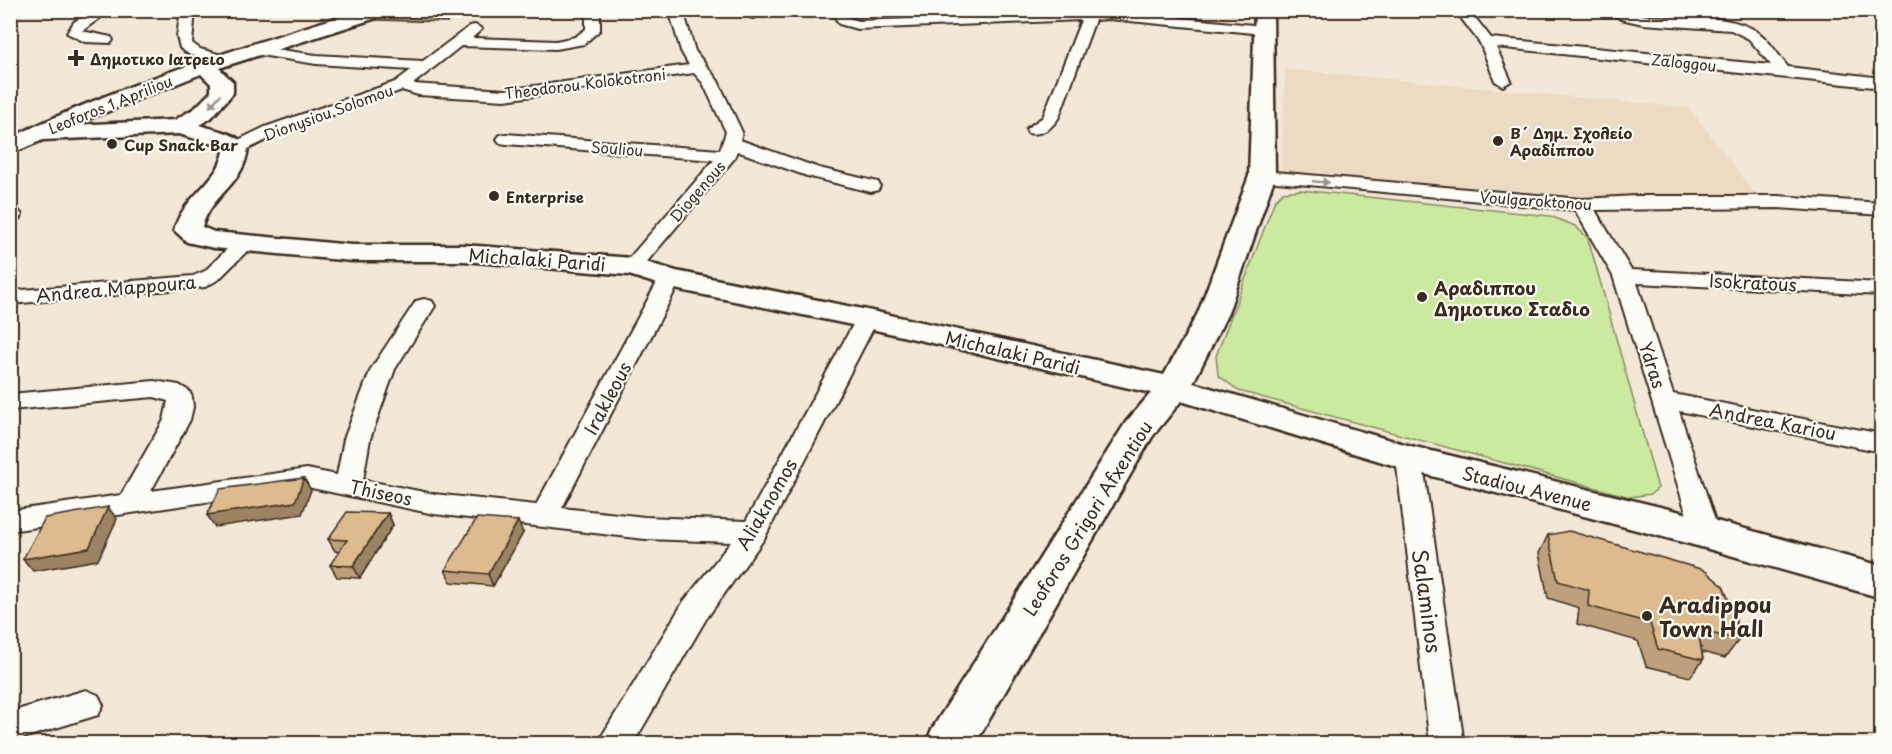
<svg xmlns="http://www.w3.org/2000/svg" width="1892" height="754" viewBox="0 0 1892 754" font-family="'Playpen Sans',sans-serif">
  <rect width="100%" height="100%" fill="#f3e8d8"/>
  <filter id="ink" filterUnits="userSpaceOnUse"><feTurbulence type="fractalNoise" baseFrequency=".0167" numOctaves="2"/><feDisplacementMap in="SourceGraphic" scale="12" xChannelSelector="R" yChannelSelector="G"/><feConvolveMatrix kernelMatrix="1 2 1 2 8 2 1 2 1" color-interpolation-filters="sRGB"/></filter>
  <g filter="url(#ink)">
    <!-- built -->
    <g fill="#ecdac2">
      <polygon points="851,11 1102,11 869,22 857,20"/>
      <polygon points="1285,69 1689,108 1756,195 1546,196 1281,173"/>
    </g>
    <!-- green -->
    <polygon fill="#cce9a0" stroke="#848a5f" stroke-width="1.5" points="1300,190 1550,216 1575,226 1588,238 1658,488 1651,494 1630,497 1239,391 1218,375 1216,356 1275,200 1283,192"/>
    <g fill="none" stroke-linecap="round" stroke-linejoin="round">
      <defs>
        <g id="street">
          <polygon points="94,10 111,10 82,31 111,37 113,40 111,43 85,42 67,33 74,22"/>
          <polygon points="181,10 195,10 192,43 200,49 229,57 231,60 229,63 224,64 190,55 180,48 177,36"/>
          <polygon points="586,10 600,10 600,30 584,44 556,49 461,46 413,84 505,90 689,65 681,51 669,10 683,10 695,51 718,81 742,132 740,140 819,168 878,182 880,186 878,190 871,192 807,176 737,151 733,160 639,271 632,273 625,271 622,267 625,263 714,160 506,144 500,143 497,139 500,135 506,134 720,150 726,132 703,83 694,73 505,100 418,95 402,90 277,135 242,152 230,152 227,148 230,144 265,127 395,82 411,70 316,64 248,53 246,50 248,47 253,46 316,55 423,61 470,26 475,25 482,29 472,38 556,41 575,37 586,29"/>
          <polygon points="746,10 760,10 761,14 754,18 749,17"/>
          <path d="M831 10H844L849 18 858 21 1109 11 1263 26 1270 30 1263 34 1109 19 1095 20 1059 117C1052 128 1042 136 1028 133L1026 129 1043 117 1081 20 857 29 839 24Z"/>
          <path d="M1455 10H1469L1491 38 1771 65 1749 39 1731 30 1643 24 1621 19 1605 10C1621 10 1635 15 1651 16 1684 19 1722 13 1753 29 1768 37 1777 54 1788 67L1882 78V88L1496 47 1511 81 1503 86 1495 81 1480 43Z"/>
          <polygon points="1262,171 1582,199 1636,196 1778,196 1882,203 1882,215 1778,208 1595,210 1631,270 1882,283 1882,295 1637,283 1673,394 1882,434 1882,452 1679,411 1719,533 1715,541 1705,544 1695,541 1613,276 1575,210 1256,180 1253,176 1256,172"/>
          <polygon points="10,209 19,211 22,215 19,219 10,221"/>
          <polygon points="244,237 251,239 254,243 251,247 219,279 205,287 10,304 10,291 193,276 205,271 237,239"/>
          <polygon points="670,273 677,275 681,279 562,508 645,517 746,521 856,319 859,314 867,312 875,314 878,319 764,539 706,619 633,744 597,744 684,601 731,542 645,539 434,514 307,487 10,531 10,511 121,495 164,420 168,401 154,397 10,410 10,394 154,381 179,385 189,391 192,397 193,407 190,420 151,491 307,469 337,475 344,439 371,369 416,301 424,299 432,301 435,306 395,369 370,439 363,480 434,494 536,505 659,279 663,275"/>
          <polygon points="1409,449 1418,452 1422,458 1464,744 1430,744 1396,458 1400,452"/>
          <polygon points="86,690 98,695 103,705 98,715 10,742 10,712"/>
        </g>
        <path id="secondary" d="M361 10H391L389 14 219 68 233 82V93L211 118 199 125C215 130 238 133 248 148 244 185 211 194 202 227L214 232 352 245H464L632 258 676 271 867 310 1164 375 1198 313 1249 176 1255 10H1273L1275 176 1228 313 1193 383 1411 446 1705 518 1882 566V598L1705 548 1409 470 1181 401 1152 437 975 744H926L932 729 1126 422 1151 393 867 328 670 288 629 275 464 261H352L214 248 187 242 174 230C185 194 219 182 224 151L213 144 179 134 43 140 10 154V138C123 83 242 47 361 10ZM201 74 211 84V92L195 108 175 120 74 125Z"/>
      </defs>
      <!-- street casing -->
      <use href="#street" stroke="#3b2a1e" stroke-width="4"/>
      <!-- secondary casing -->
      <use href="#secondary" stroke="#3b2a1e" stroke-width="5"/>
      <!-- street -->
      <use href="#street" fill="#fdfcf7" fill-rule="evenodd"/>
      <!-- secondary -->
      <use href="#secondary" fill="#fdfcf7" fill-rule="evenodd"/>
    </g>
    <!-- wall -->
    <g fill="#bea17b" stroke="#3b2a1e" stroke-width="1.5">
      <polygon points="374,10 461,10 447,22 377,20"/>
      <polygon points="388,513 393,525 360,578 337,577 330,565 339,552 335,551 328,539"/>
      <polygon points="523,533 493,586 451,582 445,570"/>
      <polygon points="1548,535 1739,640 1725,658 1702,652 1703,660 1690,677 1646,666 1638,641 1577,624 1579,608 1548,598 1539,553"/>
    </g>
    <!-- shaded-wall -->
    <g fill="#9b8364" stroke="#3b2a1e" stroke-width="1.5">
      <polygon points="444,10 461,10 447,22"/>
      <polygon points="304,478 311,490 302,514 215,527 207,515"/>
      <polygon points="108,507 117,519 98,560 33,571 23,559"/>
      <polygon points="388,513 393,525 360,578 353,566"/>
      <polygon points="518,521 523,533 493,586 488,574"/>
    </g>
    <!-- building -->
    <g fill="#ddbb8f" stroke="#3b2a1e" stroke-width="1.5">
      <polygon points="304,478 295,502 207,515 220,489"/>
      <polygon points="108,507 89,548 23,559 45,518"/>
      <polygon points="347,512 388,513 353,566 330,565 347,540 328,539"/>
      <polygon points="477,518 518,521 488,574 445,570"/>
      <polygon points="1569,531 1704,570 1723,586 1735,615 1739,640 1698,630 1703,660 1658,649 1650,623 1588,606 1589,590 1558,581 1548,535"/>
    </g>
    <!-- one-way arrows -->
    <defs><path id="oneway-solid" d="M-6-.8H1V-3.2L6.5 0L1 3.2V.8H-6Z" transform="scale(1.5)"/></defs>
    <g fill="#9c938a">
      <use href="#oneway-solid" transform="translate(215 101) rotate(131)"/>
      <use href="#oneway-solid" transform="translate(1321 182) rotate(5)"/>
    </g>
  </g>
  <!-- markers -->
  <g fill="#3b2a1e" stroke="#fdfcf7" stroke-width="2">
    <path d="M73 49h6v6h6v6h-6v6h-6v-6h-6v-6h6z"/>
    <circle cx="1498" cy="141" r="6"/>
    <circle cx="112" cy="144" r="6"/>
    <circle cx="494" cy="196" r="6"/>
    <circle cx="1422" cy="297" r="6"/>
    <circle cx="1647" cy="616" r="6"/>
  </g>
  <g text-anchor="middle" dominant-baseline="central" stroke-width="4.5" stroke-linejoin="round" paint-order="stroke">
    <!-- far-poi labels -->
    <g font-size="15" font-weight="bold" fill="#3b2a1e" stroke="#fdfcf7" text-anchor="start">
      <text x="90" y="58">Δημοτικο Ιατρειο</text>
      <text x="1510" y="132">Β´ Δημ. Σχολείο<tspan x="1510" dy="17">Αραδίππου</tspan></text>
      <text x="124" y="144">Cup Snack Bar</text>
      <text x="506" y="196">Enterprise</text>
    </g>
    <!-- far-street labels -->
    <g font-size="15" fill="#3b2a1e" stroke="#fdfcf7">
      <text transform="translate(1684 62) rotate(6)">Zaloggou</text>
      <text transform="translate(585 83) rotate(-7)">Theodorou Kolokotroni</text>
      <text transform="translate(110 104) rotate(-22)">Leoforos 1 Apriliou</text>
      <text transform="translate(328 112) rotate(-20)">Dionysiou Solomou</text>
      <text transform="translate(617 148) rotate(4)">Souliou</text>
      <text transform="translate(697 191) rotate(-49)">Diogenous</text>
      <text transform="translate(1536 200) rotate(4)">Voulgaroktonou</text>
    </g>
    <!-- street labels -->
    <g font-size="18" fill="#3b2a1e" stroke="#fdfcf7">
      <text transform="translate(537 259) rotate(4)">Michalaki Paridi</text>
      <text transform="translate(1753 282) rotate(3)">Isokratous</text>
      <text transform="translate(116 288) rotate(-5)">Andrea Mappoura</text>
      <text transform="translate(1013 352) rotate(13)">Michalaki Paridi</text>
      <text transform="translate(1653 365) rotate(72)">Ydras</text>
      <text transform="translate(607 398) rotate(-62)">Irakleous</text>
      <text transform="translate(1773 421) rotate(11)">Andrea Kariou</text>
      <text transform="translate(1527 488) rotate(14)">Stadiou Avenue</text>
      <text transform="translate(381 492) rotate(12)">Thiseos</text>
      <text transform="translate(766 504) rotate(-60)">Aliaknomos</text>
      <text transform="translate(1087 518) rotate(-58)">Leoforos Grigori Afxentiou</text>
    </g>
    <!-- poi labels -->
    <g font-size="18" font-weight="bold" fill="#3b2a1e" stroke="#fdfcf7" text-anchor="start">
      <text x="1434" y="287">Αραδιππου<tspan x="1434" dy="21">Δημοτικο Σταδιο</tspan></text>
    </g>
    <!-- near-street labels -->
    <g font-size="21" fill="#3b2a1e" stroke="#fdfcf7">
      <text transform="translate(1428 601) rotate(82)">Salaminos</text>
    </g>
    <!-- near-poi labels -->
    <g font-size="21" font-weight="bold" fill="#3b2a1e" stroke="#fdfcf7" text-anchor="start">
      <text x="1659" y="604">Aradippou<tspan x="1659" dy="24">Town Hall</tspan></text>
    </g>
  </g>
  <!-- margin -->
  <rect width="1892" height="754" fill="none" stroke="#fdfcf7" stroke-width="36"/>
  <rect x="18" y="18" width="1856" height="718" fill="none" stroke="#3b2a1e" stroke-width="2" filter="url(#ink)"/>
</svg>
